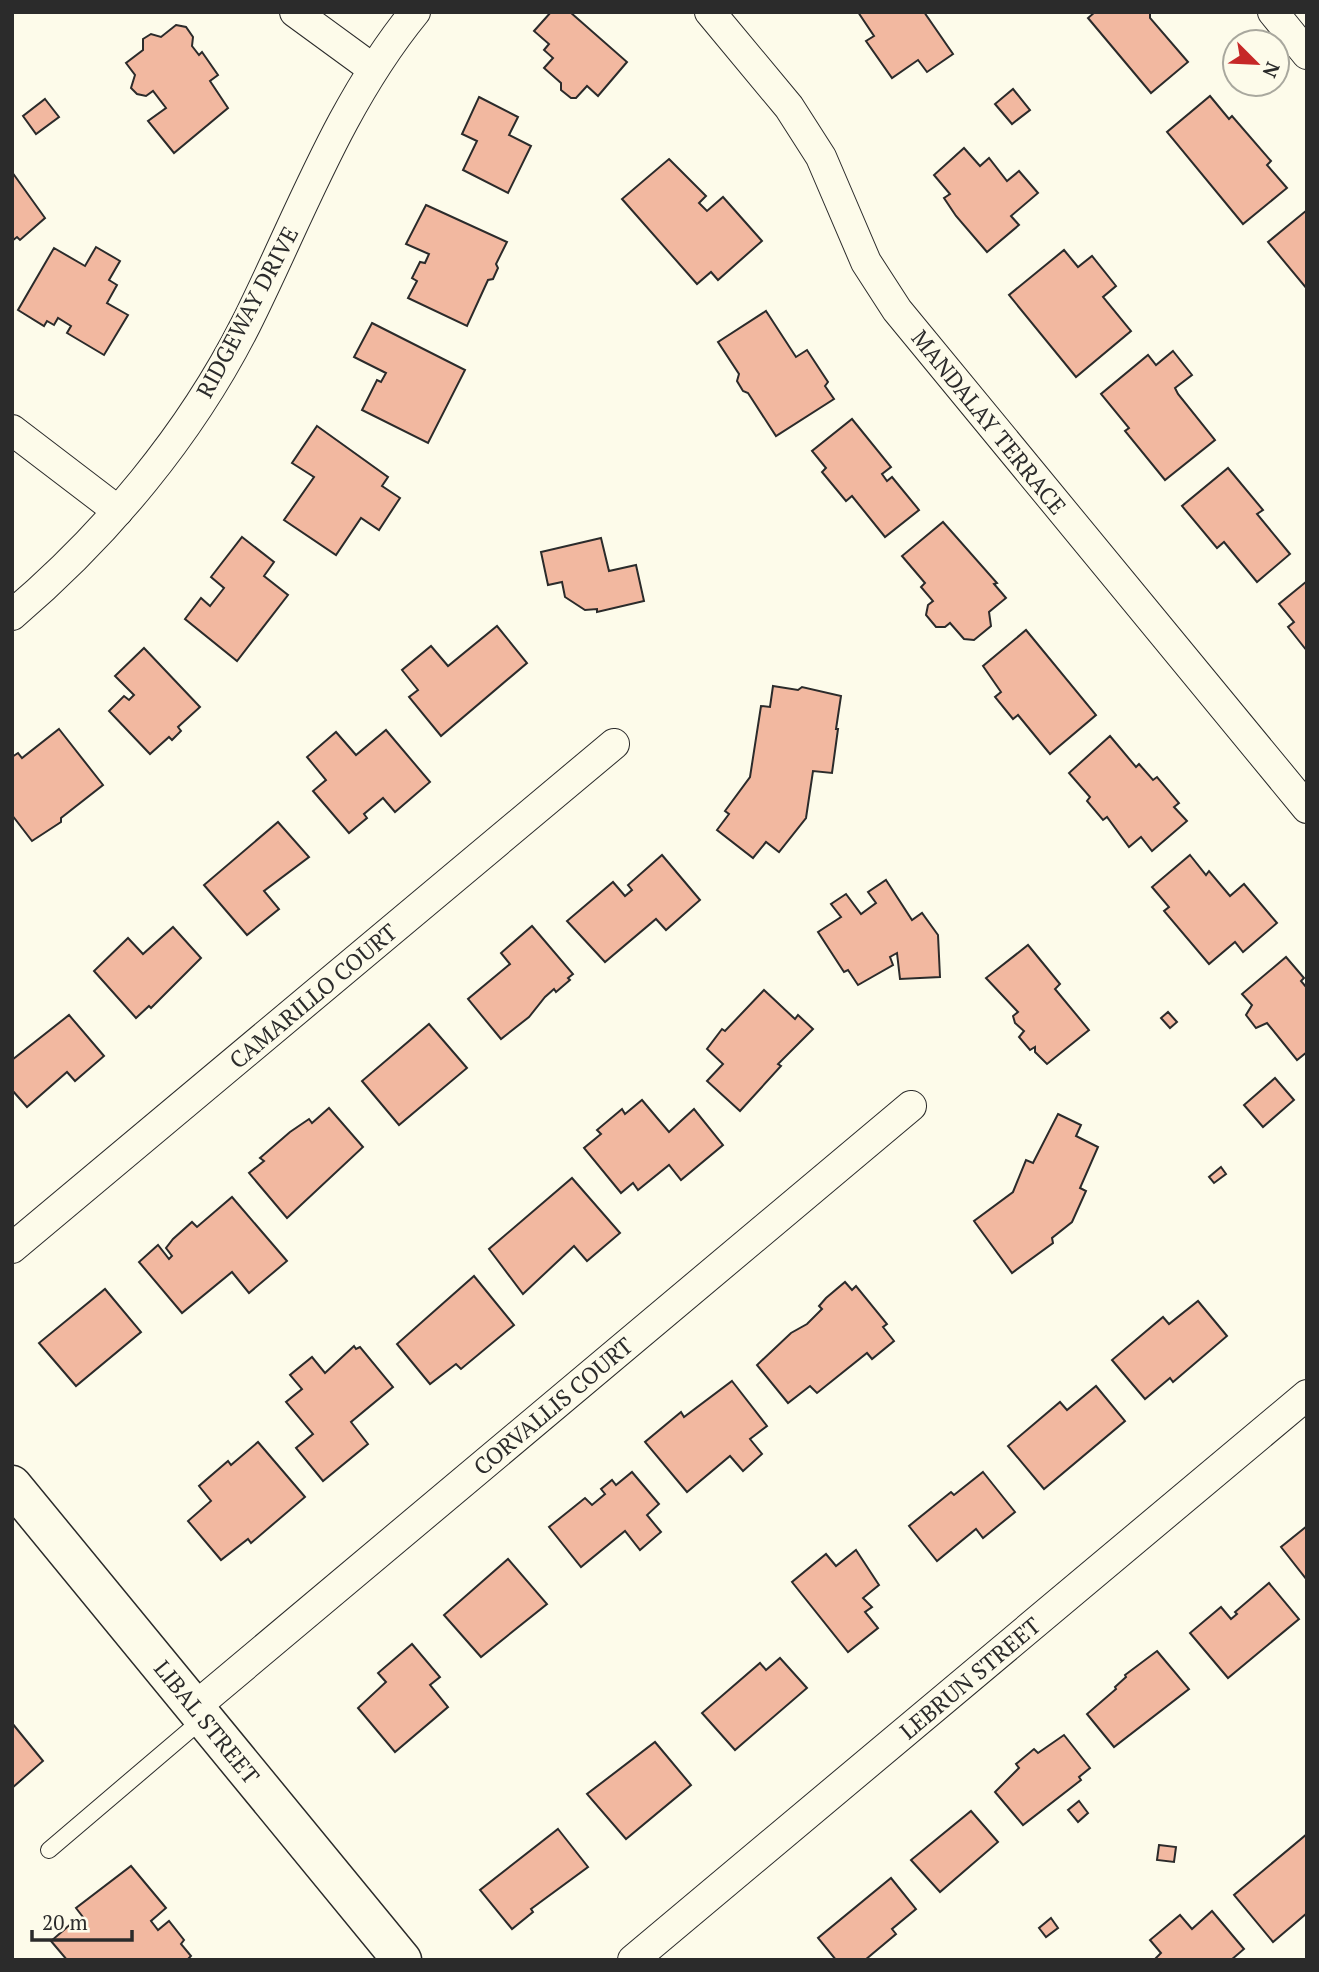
<svg xmlns="http://www.w3.org/2000/svg" width="1319" height="1972" viewBox="0 0 1319 1972" font-family="'PT Serif',serif">
  <rect width="100%" height="100%" fill="#fdfbea"/>
  <!-- building -->
  <g fill="#f2b8a0" stroke="#2b2b2b" stroke-width="2">
    <polygon points="551,12 570,12 627,62 598,96 587,86 576,98 571,98 561,90 561,83 544,68 553,58 544,50 549,44 534,31"/>
    <polygon points="858,12 924,12 953,54 927,72 918,60 892,78 866,41 874,36"/>
    <polygon points="1095,12 1150,12 1150,18 1188,62 1151,93 1088,18"/>
    <polygon points="176,25 186,27 193,37 192,46 199,55 202,52 218,75 210,81 228,108 174,153 148,121 166,108 153,91 146,96 137,94 131,88 135,75 126,63 143,50 143,39 151,34 161,37"/>
    <polygon points="1013,89 1030,110 1012,124 995,104"/>
    <polygon points="1210,96 1229,119 1232,116 1271,161 1267,165 1287,188 1243,224 1167,132"/>
    <polygon points="479,97 518,117 509,135 531,146 508,193 463,170 477,141 462,134"/>
    <polygon points="45,99 59,117 36,134 23,116"/>
    <polygon points="964,148 980,166 989,158 1007,181 1019,171 1038,193 1011,216 1019,225 987,252 956,216 944,198 950,194 934,175"/>
    <polygon points="669,159 706,196 699,203 707,211 723,197 762,241 718,280 711,272 697,284 622,199"/>
    <polygon points="12,172 45,218 20,240 17,237 12,241"/>
    <polygon points="426,205 507,242 496,264 498,268 493,279 488,280 467,326 408,298 417,281 412,278 420,262 425,263 429,254 406,244"/>
    <polygon points="1307,210 1307,289 1268,242"/>
    <polygon points="96,247 120,261 109,280 117,285 107,303 128,315 104,355 67,333 71,326 58,318 54,325 47,321 44,326 18,310 54,248 85,266"/>
    <polygon points="1064,250 1078,267 1092,256 1116,286 1103,297 1131,331 1076,377 1009,295"/>
    <polygon points="766,311 796,357 807,350 828,382 825,386 834,399 776,436 748,393 743,391 737,381 739,374 718,342"/>
    <polygon points="372,323 465,370 428,443 362,410 377,380 381,382 386,373 354,357"/>
    <polygon points="1173,351 1192,375 1175,388 1178,394 1215,440 1165,480 1125,431 1129,428 1101,394 1148,355 1156,365"/>
    <polygon points="852,419 891,467 882,474 887,481 892,477 919,510 885,537 852,496 846,501 822,472 826,468 812,451"/>
    <polygon points="317,426 388,477 382,486 400,498 379,530 361,518 336,555 284,520 314,477 292,463"/>
    <polygon points="1228,468 1263,510 1257,514 1290,554 1257,582 1224,542 1217,548 1182,506"/>
    <polygon points="943,522 997,583 994,584 1006,598 989,612 991,626 974,640 964,639 950,623 945,627 936,627 926,615 928,605 933,601 921,587 925,583 902,556"/>
    <polygon points="242,537 274,562 264,576 288,595 237,661 185,619 201,598 210,606 224,588 211,577"/>
    <polygon points="601,538 609,571 636,565 644,601 597,612 597,609 585,610 565,597 562,582 548,585 541,552"/>
    <polygon points="1307,581 1307,651 1288,627 1294,622 1279,604"/>
    <polygon points="497,626 527,663 441,736 409,697 418,690 402,670 431,646 448,666"/>
    <polygon points="1026,630 1096,715 1050,754 1018,715 1013,719 995,697 1001,692 983,666"/>
    <polygon points="144,648 200,707 178,727 181,731 172,740 169,737 150,754 109,711 124,696 129,700 134,695 115,676"/>
    <polygon points="773,686 798,690 802,687 841,696 836,729 838,729 832,773 813,771 806,818 779,852 766,842 753,858 717,830 729,814 725,811 750,777 761,706 770,707"/>
    <polygon points="59,729 103,785 61,818 61,822 32,841 12,815 12,757 18,753 22,758"/>
    <polygon points="386,730 430,782 395,812 383,798 364,814 367,818 349,833 313,791 326,780 307,757 336,732 356,755"/>
    <polygon points="1110,736 1136,767 1139,764 1153,780 1157,777 1179,803 1174,807 1187,821 1152,851 1141,837 1129,847 1107,817 1103,820 1087,801 1090,797 1069,773"/>
    <polygon points="278,822 309,857 264,891 279,909 247,935 204,885"/>
    <polygon points="662,855 700,900 666,930 656,919 605,962 567,921 613,882 625,896 632,890 628,885"/>
    <polygon points="1190,855 1206,875 1209,871 1230,896 1244,884 1277,923 1243,952 1235,942 1209,964 1164,911 1169,907 1152,887"/>
    <polygon points="886,880 912,920 922,913 938,935 940,977 900,979 897,953 890,957 893,965 858,985 848,970 844,972 818,932 841,917 831,904 846,894 861,914 876,903 868,892"/>
    <polygon points="532,926 573,974 568,978 570,980 556,992 554,989 545,997 529,1017 501,1039 468,999 510,964 501,953"/>
    <polygon points="173,927 201,958 151,1008 149,1006 136,1018 94,971 128,938 143,954"/>
    <polygon points="1028,945 1060,984 1055,989 1089,1030 1047,1064 1035,1052 1035,1047 1030,1050 1019,1037 1024,1031 1015,1023 1013,1016 1018,1012 986,978"/>
    <polygon points="1286,957 1304,978 1301,981 1307,988 1307,1052 1297,1060 1267,1023 1256,1028 1246,1015 1252,1005 1242,994"/>
    <polygon points="764,990 795,1019 798,1015 813,1029 778,1064 781,1066 740,1111 707,1081 723,1064 707,1049 722,1029 725,1031"/>
    <polygon points="1168,1012 1177,1022 1170,1028 1161,1018"/>
    <polygon points="69,1015 104,1056 75,1081 67,1072 27,1107 12,1090 12,1060"/>
    <polygon points="429,1024 467,1068 399,1125 362,1081"/>
    <polygon points="1275,1078 1294,1100 1263,1127 1244,1105"/>
    <polygon points="642,1100 669,1132 694,1109 723,1145 681,1180 669,1165 638,1190 633,1183 621,1193 584,1148 601,1134 597,1130 622,1109 625,1114"/>
    <polygon points="329,1108 363,1147 287,1218 249,1173 264,1161 260,1158 290,1132 309,1119 312,1123"/>
    <polygon points="1058,1114 1081,1125 1076,1136 1098,1147 1080,1188 1086,1191 1072,1222 1052,1238 1053,1243 1012,1273 974,1221 1013,1192 1026,1160 1033,1163"/>
    <polygon points="1221,1167 1226,1174 1214,1183 1209,1177"/>
    <polygon points="572,1178 620,1233 587,1261 574,1246 523,1294 489,1249"/>
    <polygon points="232,1197 287,1261 249,1293 232,1272 182,1313 139,1262 158,1245 169,1259 172,1256 166,1248 173,1239 192,1222 197,1227"/>
    <polygon points="474,1276 514,1325 461,1369 456,1364 430,1384 397,1344"/>
    <polygon points="845,1282 852,1290 856,1286 887,1324 883,1327 894,1341 872,1359 867,1353 817,1393 810,1386 788,1403 757,1365 791,1333 807,1324 822,1309 819,1306 826,1298"/>
    <polygon points="105,1289 141,1332 76,1386 39,1343"/>
    <polygon points="1198,1301 1227,1336 1173,1382 1170,1378 1145,1399 1112,1360 1163,1317 1169,1324"/>
    <polygon points="354,1346 356,1349 360,1347 393,1387 351,1422 368,1444 323,1481 296,1448 313,1434 286,1402 302,1389 290,1375 312,1357 325,1373"/>
    <polygon points="732,1381 767,1426 750,1439 762,1454 743,1471 730,1456 687,1492 645,1442 681,1412 684,1417"/>
    <polygon points="1096,1386 1125,1421 1044,1489 1008,1446 1060,1402 1067,1410"/>
    <polygon points="258,1442 305,1497 251,1543 248,1539 221,1560 188,1521 211,1501 199,1486 228,1461 231,1465"/>
    <polygon points="632,1472 659,1504 647,1515 661,1532 640,1550 625,1531 581,1567 549,1527 585,1498 592,1505 605,1494 601,1489 612,1480 616,1485"/>
    <polygon points="983,1472 1015,1512 983,1538 976,1529 937,1561 909,1526 951,1492 954,1495"/>
    <polygon points="1307,1526 1307,1580 1281,1547"/>
    <polygon points="856,1550 879,1585 863,1598 872,1607 865,1612 878,1628 848,1652 792,1582 826,1554 836,1566"/>
    <polygon points="508,1559 547,1604 481,1657 444,1615"/>
    <polygon points="1269,1583 1299,1619 1228,1678 1190,1633 1221,1607 1231,1619 1237,1614 1235,1612"/>
    <polygon points="412,1644 440,1677 430,1685 448,1707 395,1752 358,1708 386,1682 378,1673"/>
    <polygon points="1157,1651 1189,1689 1114,1747 1087,1714 1116,1689 1115,1687 1126,1677 1125,1675"/>
    <polygon points="780,1658 807,1688 735,1750 702,1713 760,1663 766,1670"/>
    <polygon points="12,1723 43,1761 12,1788"/>
    <polygon points="1064,1735 1090,1768 1079,1777 1081,1780 1023,1825 995,1792 1019,1768 1016,1764 1034,1749 1038,1753"/>
    <polygon points="655,1742 691,1785 626,1839 587,1794"/>
    <polygon points="1079,1801 1088,1813 1078,1822 1068,1810"/>
    <polygon points="971,1811 998,1842 940,1892 911,1860"/>
    <polygon points="558,1829 588,1867 531,1909 533,1912 512,1929 480,1890"/>
    <polygon points="1307,1834 1307,1913 1273,1942 1234,1895"/>
    <polygon points="1159,1845 1176,1847 1174,1862 1157,1860"/>
    <polygon points="131,1866 166,1908 151,1921 158,1930 169,1921 184,1940 181,1944 191,1956 187,1960 67,1960 51,1941 72,1923 76,1929 86,1921 76,1908"/>
    <polygon points="891,1878 916,1909 892,1929 896,1934 865,1960 836,1960 818,1938"/>
    <polygon points="1212,1911 1244,1949 1231,1960 1154,1960 1161,1953 1150,1940 1180,1915 1192,1929"/>
    <polygon points="1051,1918 1058,1928 1046,1937 1039,1928"/>
  </g>
  <g fill="none" stroke-linecap="round" stroke-linejoin="round">
    <defs>
      <polyline id="lane" points="49,1850 204,1718"/>
      <g id="street">
        <polyline points="295,12 373,69"/>
        <polyline points="710,12 789,107 821,157 866,262 897,310 1307,808"/>
        <polyline points="1273,12 1307,54"/>
        <polyline points="12,430 118,511"/>
        <path d="M12 615C107 534 190 435 246 324 299 218 339 105 415 12"/>
        <polyline points="12,1248 614,744"/>
        <polyline points="195,1707 911,1106"/>
        <polyline points="633,1960 1307,1395"/>
      </g>
      <polyline id="secondary" points="12,1485 402,1960"/>
    </defs>
    <!-- lane casing -->
    <use href="#lane" stroke="#2b2b2b" stroke-width="18"/>
    <!-- street casing -->
    <use href="#street" stroke="#2b2b2b" stroke-width="32"/>
    <!-- secondary casing -->
    <use href="#secondary" stroke="#2b2b2b" stroke-width="41"/>
    <!-- lane -->
    <use href="#lane" stroke="#fdfbea" stroke-width="16"/>
    <!-- street -->
    <use href="#street" stroke="#fdfbea" stroke-width="30"/>
    <!-- secondary -->
    <use href="#secondary" stroke="#fdfbea" stroke-width="38"/>
  </g>
  <g text-anchor="middle" dominant-baseline="central" stroke-width="5" stroke-linejoin="round" paint-order="stroke">
    <!-- street labels -->
    <g font-size="23" fill="#2b2b2b" stroke="#fdfbea">
      <text transform="translate(247 312) rotate(-62)">RIDGEWAY DRIVE</text>
      <text transform="translate(989 422) rotate(51)">MANDALAY TERRACE</text>
      <text transform="translate(313 996) rotate(-40)">CAMARILLO COURT</text>
      <text transform="translate(553 1406) rotate(-40)">CORVALLIS COURT</text>
      <text transform="translate(970 1678) rotate(-40)">LEBRUN STREET</text>
      <text transform="translate(207 1722) rotate(51)">LIBAL STREET</text>
    </g>
  </g>
  <!-- border -->
  <rect width="1319" height="1972" fill="none" stroke="#2b2b2b" stroke-width="28"/>
  <!-- north arrow -->
  <g transform="translate(1256 63) rotate(114)"><circle r="33" fill="#fdfbea" stroke="#a9a89e" stroke-width="2"/>
  <path d="M0-5L12 26L0 18L-12 26Z" fill="#c62828"/>
  <text y="-10" font-size="19" font-weight="bold" text-anchor="middle" fill="#2b2b2b">N</text>
  </g>
  <!-- scale -->
  <path d="M32 1930v10h100v-10" fill="none" stroke="#2b2b2b" stroke-width="3.5"/>
  <text x="42" y="1930" font-size="21" fill="#2b2b2b" stroke="#fdfbea" stroke-width="5" paint-order="stroke">20 m</text>
</svg>
